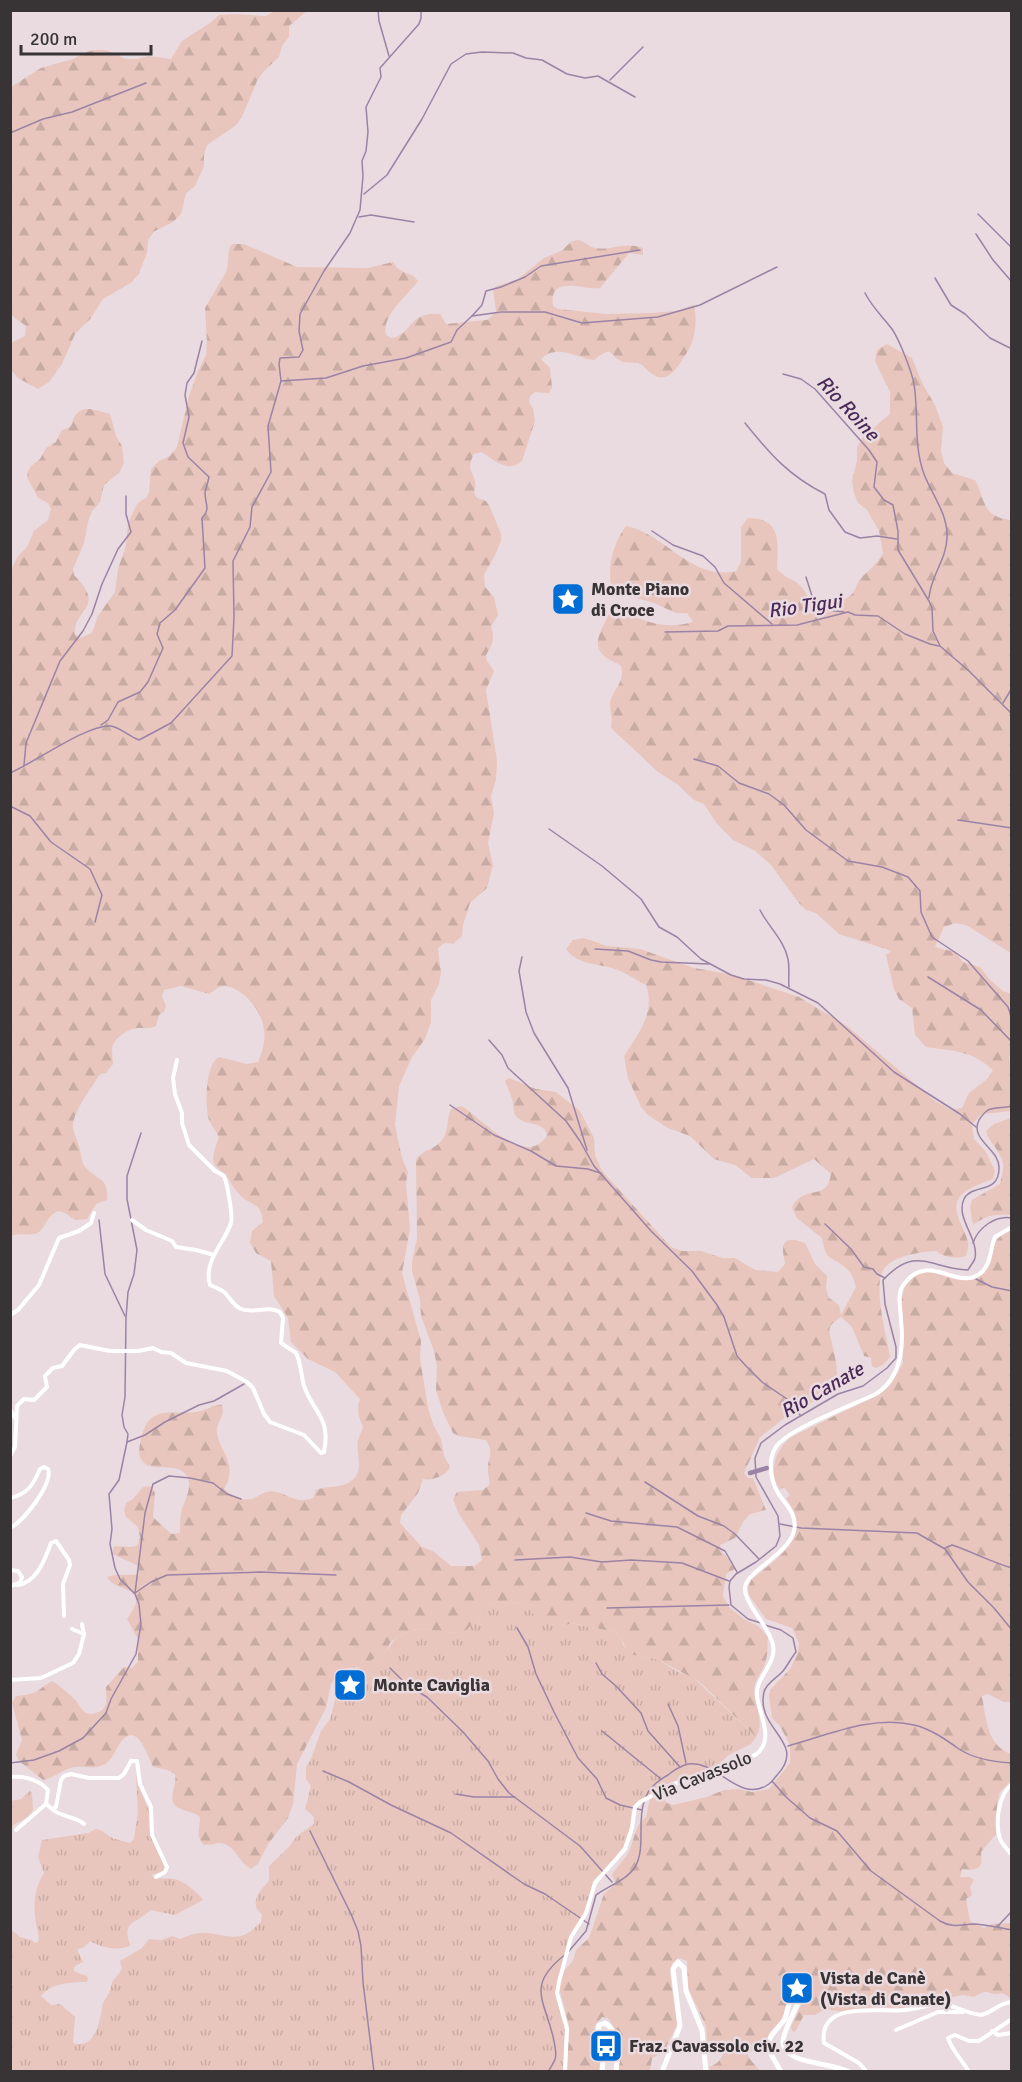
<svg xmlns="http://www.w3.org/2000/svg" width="1022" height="2082" viewBox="0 0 1022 2082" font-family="Signika,sans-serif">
  <defs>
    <pattern id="grass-tufts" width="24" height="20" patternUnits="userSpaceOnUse" patternTransform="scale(1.5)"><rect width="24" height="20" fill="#e8c6bd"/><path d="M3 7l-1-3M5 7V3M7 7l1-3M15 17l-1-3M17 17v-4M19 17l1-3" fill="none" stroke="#c8aba3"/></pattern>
    <pattern id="forest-firs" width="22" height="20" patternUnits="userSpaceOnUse" patternTransform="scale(1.5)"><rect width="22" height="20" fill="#e8c6bd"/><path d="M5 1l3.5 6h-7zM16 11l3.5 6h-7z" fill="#c8aba3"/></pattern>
  </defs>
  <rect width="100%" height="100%" fill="#e9dbe0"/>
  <!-- grass -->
  <g fill="url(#grass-tufts)">
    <path d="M498 1602 523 1604 535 1615 564 1626 570 1623 615 1632 621 1638 623 1645 633 1655 657 1659 678 1672 693 1677 756 1737 751 1744 729 1755 717 1765 662 1786 632 1807 630 1828 623 1847 613 1860 593 1881 587 1907 570 1938 557 1982 556 1997 565 2029 563 2071H11L10 1929 20 1937 31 1940 35 1943 38 1942C40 1935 37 1931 36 1924 33 1905 34 1889 44 1873L38 1857 42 1840 88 1833 96 1829 102 1831 112 1838 130 1843 134 1839 138 1813 136 1774 138 1785 149 1811 150 1834 165 1868 164 1871 151 1875C159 1881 166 1877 175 1879 183 1881 199 1893 203 1900L175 1915 150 1910C138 1924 121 1919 130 1946 117 1951 102 1948 90 1941L84 1947 78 1949V1952L83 1962 75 1966 73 1971 87 1976 88 1979 87 1982C73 1982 50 1983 41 1996L51 2005 60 2004 75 2017 73 2043C97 2050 100 2019 103 2003 103 2002 108 1996 108 1995 111 1991 110 1986 113 1981 115 1977 119 1974 122 1969L120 1961 142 1948 149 1939 161 1940 172 1936 180 1939C189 1935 198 1932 208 1933 220 1934 234 1940 246 1934 251 1932 256 1926 261 1922L262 1914C248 1905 260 1890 269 1881V1866L288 1848 297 1836 314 1824V1817L305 1809 311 1786 306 1779V1767L311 1759 321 1731 330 1719 341 1678 348 1672 361 1667 387 1650 396 1638 410 1631 426 1629 457 1633 477 1620 486 1607Z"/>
    <polygon points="30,1791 32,1793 33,1810 28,1817 13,1825 11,1837 11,1801 21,1799"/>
  </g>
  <!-- forest -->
  <g fill="url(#forest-firs)">
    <polygon points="275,11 307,11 289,26 289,37 282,46 279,57 263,72 257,81 242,117 235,126 207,145 204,155 204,166 195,186 186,193 181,214 173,222 153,232 148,241 147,253 139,273 132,282 103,299 91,318 75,334 62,364 49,382 38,389 18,378 11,370 11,343 25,336 26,326 11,315 11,87 41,68 73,59 83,53 94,50 106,50 126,59 137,59 148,56 171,59 182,41 210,23 219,15 234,14 266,16"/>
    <path d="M577 240C584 241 589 247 595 248 612 251 623 241 643 248V255L629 253 600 288C585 291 548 273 553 306L558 309 606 314 652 313 676 311 694 305C697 322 696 339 686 354 679 364 669 386 652 374 647 371 645 366 638 363 633 362 629 363 624 362 607 357 616 343 594 360 576 358 557 343 541 359L550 368 552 387 549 393 535 392 530 396 529 402 533 408 535 421 522 461C507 474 494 459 481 452L474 454C463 474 480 473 474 493L477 498 486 501 490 507 501 534V541L496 553 484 575 485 587 494 597 498 615 491 626C495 639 493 644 486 655L487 661 494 671 486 690 497 761 496 780 491 796 494 813 488 843 493 865 487 888 470 903 463 925 462 936 453 944C446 942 442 943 438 949L441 973 439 984 431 1000V1022L425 1039 412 1057 399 1086 395 1125 402 1158 408 1172 406 1183 410 1229 402 1273 421 1341 420 1358 428 1408 433 1424 441 1439 444 1456 450 1467C446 1476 432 1481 423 1479L418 1493 401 1515 400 1523 422 1547 433 1551 451 1566H475L482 1560 479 1545 459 1514 453 1499 457 1492 483 1490 489 1485C490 1479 488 1476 488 1470 487 1457 495 1455 486 1440L459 1436 453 1433 443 1412 436 1390 437 1366 434 1351 421 1316 420 1300 412 1271V1261L417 1239 416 1160C421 1150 437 1149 443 1139 449 1130 446 1120 451 1109L461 1106C481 1116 523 1170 547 1136 545 1120 526 1127 517 1117 513 1114 514 1108 513 1104 512 1096 508 1089 505 1081L509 1078 536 1089 556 1092 580 1111 594 1138 595 1155 602 1171 671 1247 682 1251H701L723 1258H735L755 1270 778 1272 785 1264C781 1244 781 1235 805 1243L815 1264 827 1276 826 1288 829 1298 839 1305 841 1315 856 1287C854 1281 853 1275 848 1270 834 1255 826 1265 822 1238L797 1218 792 1207C794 1204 795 1201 798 1199 812 1187 827 1199 831 1174L814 1159 774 1178H752L735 1165 714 1159 690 1136 668 1128 648 1115 641 1107 628 1078 624 1056C638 1034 656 1012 646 985 635 980 624 971 612 968 595 963 578 965 566 949L573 940 584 938 607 946 640 949 694 968 730 974 799 997 847 1026 935 1101 951 1110 962 1108 969 1093 987 1079 993 1070C971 1050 953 1051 926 1047L915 1035 912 1008 899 999 894 989 886 955 892 951 839 934 816 913 806 910 798 902 771 865 754 850 733 840 717 824 704 804 694 800 677 784 658 772 611 728C613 719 610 712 610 703 612 689 626 683 621 666 616 662 608 660 604 656 587 640 610 623 610 606 641 619 659 631 693 622L687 613H676L654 603 612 591C607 568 612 545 626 526 665 533 692 582 736 571L741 562V527L748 518C782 518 778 542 777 569 790 583 801 578 809 600 824 608 838 606 852 594 856 590 857 582 861 578 870 569 877 564 883 553L879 531 867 510 858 503 854 493 852 481 857 460V447L863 437 890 414V392L875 361 877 350 887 344 912 358 923 385 935 405 943 427 941 451 944 463 952 473 975 480C987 503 981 516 1011 520V953L966 925 955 923 944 927 935 947 955 952 963 962 980 967 990 980 1003 991 1011 994 1012 1047 1009 1058 1011 1061V1111L982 1114 972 1124 974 1139 986 1152 995 1171 993 1179C984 1182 974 1186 966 1191 945 1206 964 1224 968 1242 969 1247 967 1252 966 1256 955 1259 945 1258 936 1251 921 1252 894 1255 884 1269 872 1286 887 1336 890 1357L883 1365 876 1368 872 1366 871 1358 864 1356 852 1327 841 1317C838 1319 832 1323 830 1327 826 1334 846 1375 832 1391L786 1417 760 1437 744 1473 748 1478H753L766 1510 750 1514 743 1522 735 1538 720 1545 721 1551 727 1557 735 1569 726 1574 723 1596 729 1607 744 1619 758 1626 768 1637C767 1644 768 1653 766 1660 764 1671 754 1679 754 1691 755 1706 765 1722 756 1737L700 1682 657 1659 633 1655 627 1651 621 1638 615 1632 571 1623 564 1626 556 1625 535 1615 523 1604 498 1602 486 1607 477 1620 465 1631 457 1633 426 1629 410 1631 396 1638 390 1643 387 1650 361 1667 348 1668 335 1678 331 1684 326 1708 297 1764 293 1804 288 1818 268 1844 258 1864 251 1869C238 1863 236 1843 218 1843 213 1844 209 1845 204 1845 195 1836 200 1829 200 1817 193 1811 184 1812 177 1807 166 1798 178 1785 175 1774L168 1770 153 1767C147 1754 136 1718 119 1745 115 1751 112 1760 105 1764 94 1770 86 1766 74 1767 63 1769 54 1778 43 1780L19 1761 16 1755 22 1740 12 1703 16 1696C39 1694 34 1692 52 1681 58 1684 72 1696 77 1702 83 1711 85 1717 99 1712 109 1707 106 1697 106 1687L124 1667 132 1668 138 1662V1639L127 1619C153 1583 119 1596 107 1577 117 1573 128 1576 139 1574V1566L112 1554 114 1546 130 1547 137 1546 140 1538 138 1527 126 1517 124 1510 126 1503 133 1499 143 1487 151 1486 155 1493 153 1517 171 1534 180 1533C180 1525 180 1517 182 1509 185 1499 192 1489 188 1478 179 1458 148 1477 140 1457 138 1452 140 1445 141 1439 149 1401 174 1417 201 1411 210 1409 213 1404 222 1405 225 1415 219 1419 217 1428 214 1447 241 1462 224 1489 256 1514 257 1486 277 1492 291 1496 297 1504 313 1498L316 1490C326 1486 338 1488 348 1483 367 1472 355 1456 358 1440 359 1436 362 1431 363 1427 359 1417 356 1410 360 1399L335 1372 308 1359 291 1342 288 1318 274 1296 271 1261 256 1253 250 1243 252 1231 263 1222C261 1204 256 1207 243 1198 235 1191 231 1183 226 1175 223 1171 217 1169 215 1165 210 1157 217 1144 219 1137 216 1131 209 1123 208 1116 205 1102 206 1063 219 1057L247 1064 258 1062C262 1052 266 1040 264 1029 262 1012 244 988 225 986 219 985 214 991 209 994L181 986 164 990 162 996 166 1006 164 1012 159 1015 156 1026C150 1029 144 1028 137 1028 127 1029 113 1039 112 1049 112 1054 113 1060 113 1064L106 1073 100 1074C93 1086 71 1114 73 1128 74 1134 77 1140 79 1146 82 1156 80 1163 89 1171 102 1182 108 1180 107 1200L96 1204 87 1219 75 1220 65 1213 59 1211C47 1215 47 1225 39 1232 32 1237 19 1232 11 1236V570L18 556 27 547 34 531 48 520 51 509 48 503 38 498 27 477 28 471 31 466 40 459 46 448 56 442 61 431 71 426C77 402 91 409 110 414L116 436 122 446 124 463 119 473 104 485 100 502 92 511 88 522 84 543 73 569 74 575C108 609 72 608 75 635L80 638 92 633 98 616 115 592 118 569 126 546 128 523 137 504 147 497 149 492 151 469 159 461 170 456 177 447 189 396 198 371 206 355 207 343 205 308 226 272C230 262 226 252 232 244H244L297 267 368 268 393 262C402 277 410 270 418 281 408 295 381 316 386 335L391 338C413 335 408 311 440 314L446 324 487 320 496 312 493 289 497 286 518 279 544 258 561 251 571 242Z"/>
    <path d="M1011 1118V1215C995 1214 986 1215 973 1225L970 1207 972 1200 1000 1184C1001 1178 1004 1170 1003 1163 1001 1151 989 1143 986 1131L994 1124Z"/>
    <path d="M1009 1231H1011V1702H1004L988 1694 982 1696C986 1718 987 1746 1011 1754V1781L1000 1792 997 1804 996 1834 981 1852C983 1869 979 1871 962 1869L960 1877H970L974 1880 970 1887 972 1895 966 1899 970 1921 984 1928 991 1924 1011 1923V1998L1002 1993C988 1997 990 1986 974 1997L963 1995 948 1998 920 1993 910 2006 902 2008 873 2007 844 2012 825 2009 815 2015H804L795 2032 792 2031 791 2027 806 1994 802 1988 795 1986 793 1988 781 2021 770 2032 767 2050H756L748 2053 749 2058 760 2071H710L709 2067C718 2064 722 2059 724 2050L707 2044 706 2026 688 1988 687 1961 679 1958 672 1963 670 1973 677 2025 663 2053 652 2058 650 2071H618C622 2048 621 2038 608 2018L602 2017 594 2027 601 2056 599 2071 567 2072 569 2026 559 1987 563 1972 573 1961 576 1950 589 1938 604 1894 616 1883 612 1875C616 1868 622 1862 627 1855 635 1842 633 1827 646 1817L650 1799 660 1794 667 1803 673 1805 707 1797 724 1790 738 1789 752 1792 769 1789 790 1763V1745L780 1726 772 1718 769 1695 771 1689 791 1668 798 1652 799 1643 792 1628 766 1619 749 1595 748 1588 751 1580C777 1558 816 1536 786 1499L790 1495 784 1487 780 1490C767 1472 776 1449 791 1437L880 1394 892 1383 903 1363 902 1299C903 1291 905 1285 911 1279 929 1260 950 1286 972 1279 1002 1269 983 1240 1009 1231Z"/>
  </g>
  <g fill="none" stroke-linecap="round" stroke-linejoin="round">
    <!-- stream -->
    <g stroke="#9b83a6" stroke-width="1.5">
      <polyline points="378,10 379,21 389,56"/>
      <polyline points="610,80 643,47"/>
      <polyline points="10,133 43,119 72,112 146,83"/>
      <polyline points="364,194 387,175 422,119 451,64 466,54 482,52 513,53 526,58 542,60 567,74 585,78 598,76 635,97"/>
      <polyline points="978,214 1012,248"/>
      <polyline points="359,217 371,215 414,222"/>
      <polyline points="976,234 993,260 1012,282"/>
      <polyline points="935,278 951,305 965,314 990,338 1012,349"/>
      <path d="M865 293C872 307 882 316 892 329 899 339 912 372 914 384 919 415 913 444 924 474 932 495 948 514 947 537 947 559 930 577 929 598"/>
      <polyline points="472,316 482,305 486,291 501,287 525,277 541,266 640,250"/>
      <polyline points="783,374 801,379 815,389 869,450 877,462 874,487 884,500 893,505 898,531 898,550 929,601 932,608 933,631 940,646 969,671 1012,714"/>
      <polyline points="281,381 326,378 363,366 406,358 451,342 457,330 472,316 501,312 545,312 582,323 658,317 700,305 777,267"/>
      <path d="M745 423C770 454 789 476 825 494L829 510 845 532 860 538 877 536 897 539"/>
      <polyline points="652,531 673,545 703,556 715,567 724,583 772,624"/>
      <polyline points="806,577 812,596 821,609 844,612"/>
      <polyline points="665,632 718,631 728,626 797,625 848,612 855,615 878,616 905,634 930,644 939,646"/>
      <polyline points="1003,703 1012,688"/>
      <path d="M101 725 108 720 118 702 140 692 148 682 163 648 157 634 160 623 175 610 205 568 202 518C211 509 205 504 205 493 206 488 208 482 209 477L188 457 183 443 189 417 185 395 187 383 194 373 202 341"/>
      <polyline points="694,759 718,766 739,783 769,794 784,805 806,830 848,861 882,867 908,877 920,891 921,912 932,937 968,961 1008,1007 1012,1019"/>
      <polyline points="24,765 26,743 60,661 83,631 92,614 102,584 118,549 131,532 126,514 126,496"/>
      <path d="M10 773C34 763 87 724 111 726 119 727 130 737 139 740L171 723 232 656 234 617 233 561 250 527 252 507 271 472 268 426 281 381 279 364 280 358 299 357 303 350 299 331 300 314 324 271 350 233 360 210 363 176 362 161 366 151 368 132 366 107 381 77 380 68 419 24 421 18V10"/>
      <polyline points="10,806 30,816 51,842 90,869 102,895 95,922"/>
      <polyline points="958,820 1012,828"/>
      <polyline points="549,829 602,866 633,892 641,899 659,927 677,937 701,959 731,975 744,979 766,980 780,984 818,1003 894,1072 960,1114 976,1127"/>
      <path d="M760 910C768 926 784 940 788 959 790 969 788 977 789 987"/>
      <polyline points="595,949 628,951 651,960 661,962 709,964"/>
      <polyline points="522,957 519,971 526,1012 534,1033 568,1088 587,1150"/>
      <polyline points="928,977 981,1010 1012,1042"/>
      <polyline points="489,1040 502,1055 508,1068 566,1121 580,1141 594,1166 651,1231 692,1271 717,1305 724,1317 737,1356 746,1366 762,1382 793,1403 800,1415"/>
      <polyline points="450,1105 494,1135 531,1151 556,1166 588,1169 600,1173"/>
      <polyline points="99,1220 105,1274 125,1316"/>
      <polyline points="825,1224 851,1249 864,1267 873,1269 877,1274 885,1278"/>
      <path d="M973 1243C978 1228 995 1215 1012 1218"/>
      <polyline points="976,1279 992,1287 1012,1291"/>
      <polyline points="127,1442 145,1435 165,1422 199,1405 214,1401 244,1384"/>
      <polyline points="645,1482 698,1516 724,1526 735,1534 759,1559"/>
      <polyline points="586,1513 611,1521 677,1527 725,1551 737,1572"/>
      <polyline points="780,1524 801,1528 917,1533 945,1549 968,1582 994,1608 1012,1630"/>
      <path d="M945 1548 952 1545C973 1552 991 1562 1012 1568"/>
      <polyline points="515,1560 570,1557 602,1562 631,1560 682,1563 729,1581"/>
      <polyline points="135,1593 145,1513 153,1484 169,1476 190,1478 213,1483 227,1494 241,1499"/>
      <polyline points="135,1593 151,1582 167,1575 260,1572 336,1575"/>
      <polyline points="607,1608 729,1605"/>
      <path d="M761 1623 748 1619 731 1605 729 1587 730 1581 736 1574 756 1562 776 1546 780 1536 778 1516 756 1477 755 1458 761 1443 785 1425 838 1394 863 1386 887 1368 896 1358V1347L885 1304 883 1280C917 1244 930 1269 968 1270 970 1266 974 1262 975 1258 979 1238 955 1218 964 1199 972 1183 999 1195 999 1168 1000 1149 969 1140 979 1120 981 1117 985 1112 988 1110 994 1107 1005 1108 1012 1106"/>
      <polyline points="517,1628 528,1647 536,1674 554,1712 578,1758 597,1779 606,1798 620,1805 642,1810"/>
      <polyline points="596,1663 602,1674 616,1686 641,1713 648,1731 680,1767"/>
      <polyline points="390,1668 408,1686 427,1697 463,1732 488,1761 498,1779 509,1793 580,1846 612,1882"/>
      <polyline points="668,1704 678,1726 686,1763"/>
      <polyline points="602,1731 661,1779"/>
      <path d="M788 1746C828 1735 872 1715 914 1725 931 1729 945 1739 959 1749 974 1759 994 1762 1012 1763"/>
      <polyline points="10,1763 34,1760 59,1751 83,1738 106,1713 111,1699 136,1654 141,1624 139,1604 135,1594 120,1579 115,1568 110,1544 112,1529 109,1494 119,1480 127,1442 128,1434 124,1427 122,1415 125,1397 126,1318 128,1292 134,1274 137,1250 127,1199 127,1176 141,1133"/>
      <polyline points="323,1771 349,1782 391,1805 451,1833 524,1884 545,1894 589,1924"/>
      <path d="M772 1781 786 1797 810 1818 837 1831 871 1871 940 1921C952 1928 959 1925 973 1924 985 1924 999 1928 1012 1930"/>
      <polyline points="456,1794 474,1797 515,1797"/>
      <path d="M646 1797C649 1787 659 1780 668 1775 674 1770 681 1766 688 1764 717 1759 739 1805 769 1784 772 1782 775 1777 778 1774 807 1742 755 1729 764 1692 766 1683 777 1678 783 1671 788 1665 791 1658 796 1652L793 1638 781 1630 765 1625"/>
      <polyline points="310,1831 351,1914 358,1931 361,1946 363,1982 374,2072"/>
      <polyline points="998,1926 1012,1911"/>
      <path d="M569 1951 586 1931 596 1895C608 1886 627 1880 635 1867 646 1848 637 1822 644 1802"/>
      <path d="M548 2072C550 2068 554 2063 555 2059 557 2054 555 2047 554 2041 546 2001 524 1986 566 1954"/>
    </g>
    <!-- canal -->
    <polyline stroke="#9b83a6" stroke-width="4.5" points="750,1473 767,1468"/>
    <!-- minor -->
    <g stroke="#fff" stroke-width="4">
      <polyline points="132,1220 146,1230 172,1241 176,1247 196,1250 214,1255"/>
      <polyline points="10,1315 18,1310 39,1285 59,1238 79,1231 91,1223 94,1213"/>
      <polyline points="10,1409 15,1418"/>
      <path d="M10 1456 15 1447 17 1406 24 1399 34 1400 47 1387 45 1376 53 1368 62 1366 74 1350 80 1345 110 1351H138L153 1348 161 1352 171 1353 186 1363 227 1371 247 1382 253 1388 264 1414 270 1422 304 1435 321 1453 324 1452C331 1417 314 1414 304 1386 301 1375 301 1363 296 1353L281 1343 283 1318 280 1312C268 1305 254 1314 241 1309 233 1306 230 1297 224 1292 220 1289 215 1287 210 1285 203 1261 224 1244 231 1223 233 1215 227 1183 224 1176L215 1171 189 1145 182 1123V1113L175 1094 173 1078 177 1060"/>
      <path d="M10 1498C28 1494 33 1485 40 1469L44 1467 48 1469C53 1484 24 1521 10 1528"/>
      <polyline points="10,1570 18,1571 22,1577 20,1583 10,1586"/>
      <path d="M17 1585C37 1583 45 1559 51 1543L56 1541 69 1560 70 1565 63 1584 64 1616"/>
      <polyline points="72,1629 84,1634"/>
      <polyline points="10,1680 41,1678 73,1663 79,1654 84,1634 82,1624"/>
      <path d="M10 1777C25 1776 38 1779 48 1790L46 1804 52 1809 56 1807 61 1780 64 1776 71 1774 89 1778H119L124 1774 131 1761H137L140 1784 151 1807 152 1835 167 1867 165 1872 156 1877"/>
      <path d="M1012 1784C998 1795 995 1823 1000 1839 1002 1844 1008 1850 1012 1855"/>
      <path d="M53 1810C62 1817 77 1817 84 1824"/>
      <polyline points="16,1830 46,1804"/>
      <polyline points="896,2030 938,2012 963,2012"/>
      <polyline points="992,2031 998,2035 1012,2033"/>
      <path d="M565 2072 567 2029 557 1993 559 1982 571 1937 586 1913 595 1883 625 1849 632 1828 635 1807 640 1802 674 1784 755 1755C776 1741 759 1714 757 1696 755 1677 777 1665 773 1645 770 1627 744 1604 745 1588 745 1572 788 1555 794 1531 798 1513 784 1504 777 1491 770 1479 768 1458 776 1447 786 1430 855 1404 876 1394 901 1378 904 1348 901 1320 901 1309 896 1294 904 1284 930 1249 959 1295 983 1271 992 1261 990 1248 995 1237L1012 1227"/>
      <path d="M867 2072 859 2063 824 2043C818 1999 880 2013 904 2010 917 2009 929 2004 941 2004 955 2005 967 2014 981 2015 992 2013 1000 2002 1012 2002"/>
      <path d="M969 2072C963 2061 951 2049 948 2038L955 2035 969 2041H979L1012 2019"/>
    </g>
    <!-- secondary -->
    <g stroke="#fff" stroke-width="5">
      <path d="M602 2072 604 2052 598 2032 599 2025 605 2023C620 2032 618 2056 616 2072"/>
      <polyline points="662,2072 680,2026 673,1969 678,1962 684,1968 686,1991 702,2030 706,2072"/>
      <path d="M781 2072 771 2054 769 2041 771 2036 785 2019 792 1993 798 1989 802 1993C798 2006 783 2030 783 2042 784 2065 833 2062 849 2072"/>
    </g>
  </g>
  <!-- icons -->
  <defs>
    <symbol id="sight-square" viewBox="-11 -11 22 22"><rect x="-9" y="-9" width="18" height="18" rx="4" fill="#016dd5" stroke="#e9dbe0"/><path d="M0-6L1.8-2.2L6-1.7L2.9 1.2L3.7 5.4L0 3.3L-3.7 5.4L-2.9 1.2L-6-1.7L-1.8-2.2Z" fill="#fff"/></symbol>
    <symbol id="bus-square" viewBox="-11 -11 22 22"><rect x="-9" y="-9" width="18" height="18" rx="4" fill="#016dd5" stroke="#e9dbe0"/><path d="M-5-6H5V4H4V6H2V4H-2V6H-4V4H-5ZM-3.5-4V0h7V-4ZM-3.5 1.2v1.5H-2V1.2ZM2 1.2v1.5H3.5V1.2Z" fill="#fff"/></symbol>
  </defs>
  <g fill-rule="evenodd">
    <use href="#sight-square" x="549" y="580" width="38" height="38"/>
    <use href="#sight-square" x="331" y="1666" width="38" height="38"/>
    <use href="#sight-square" x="778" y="1969" width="38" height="38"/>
    <use href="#bus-square" x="587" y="2027" width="38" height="38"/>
  </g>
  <g text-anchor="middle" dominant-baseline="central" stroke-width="5" stroke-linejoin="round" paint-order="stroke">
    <!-- poi labels -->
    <g font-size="18" font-weight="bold" fill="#383335" stroke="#e9dbe0" text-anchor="start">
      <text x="591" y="589">Monte Piano<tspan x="591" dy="21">di Croce</tspan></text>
      <text x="373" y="1685">Monte Caviglia</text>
      <text x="820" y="1978">Vista de Canè<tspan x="820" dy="21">(Vista di Canate)</tspan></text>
      <text x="629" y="2046">Fraz. Cavassolo civ. 22</text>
    </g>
    <!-- street labels -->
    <g font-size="18" fill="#383335" stroke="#e9dbe0">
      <text transform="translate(702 1776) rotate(-22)">Via Cavassolo</text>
    </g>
    <!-- water labels -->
    <g font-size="20" font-style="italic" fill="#4a2958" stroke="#e9dbe0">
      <text transform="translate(848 408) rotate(47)">Rio Roine</text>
      <text transform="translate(805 606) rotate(-8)">Rio Tigui</text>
      <text transform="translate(822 1390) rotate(-30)">Rio Canate</text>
    </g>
  </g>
  <!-- border -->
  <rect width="1022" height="2082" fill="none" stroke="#383335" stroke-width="24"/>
  <!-- scale -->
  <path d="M21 45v9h130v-9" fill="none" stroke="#383335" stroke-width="3"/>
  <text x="30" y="45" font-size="18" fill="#383335" stroke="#e9dbe0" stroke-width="4.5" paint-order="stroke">200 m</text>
</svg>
